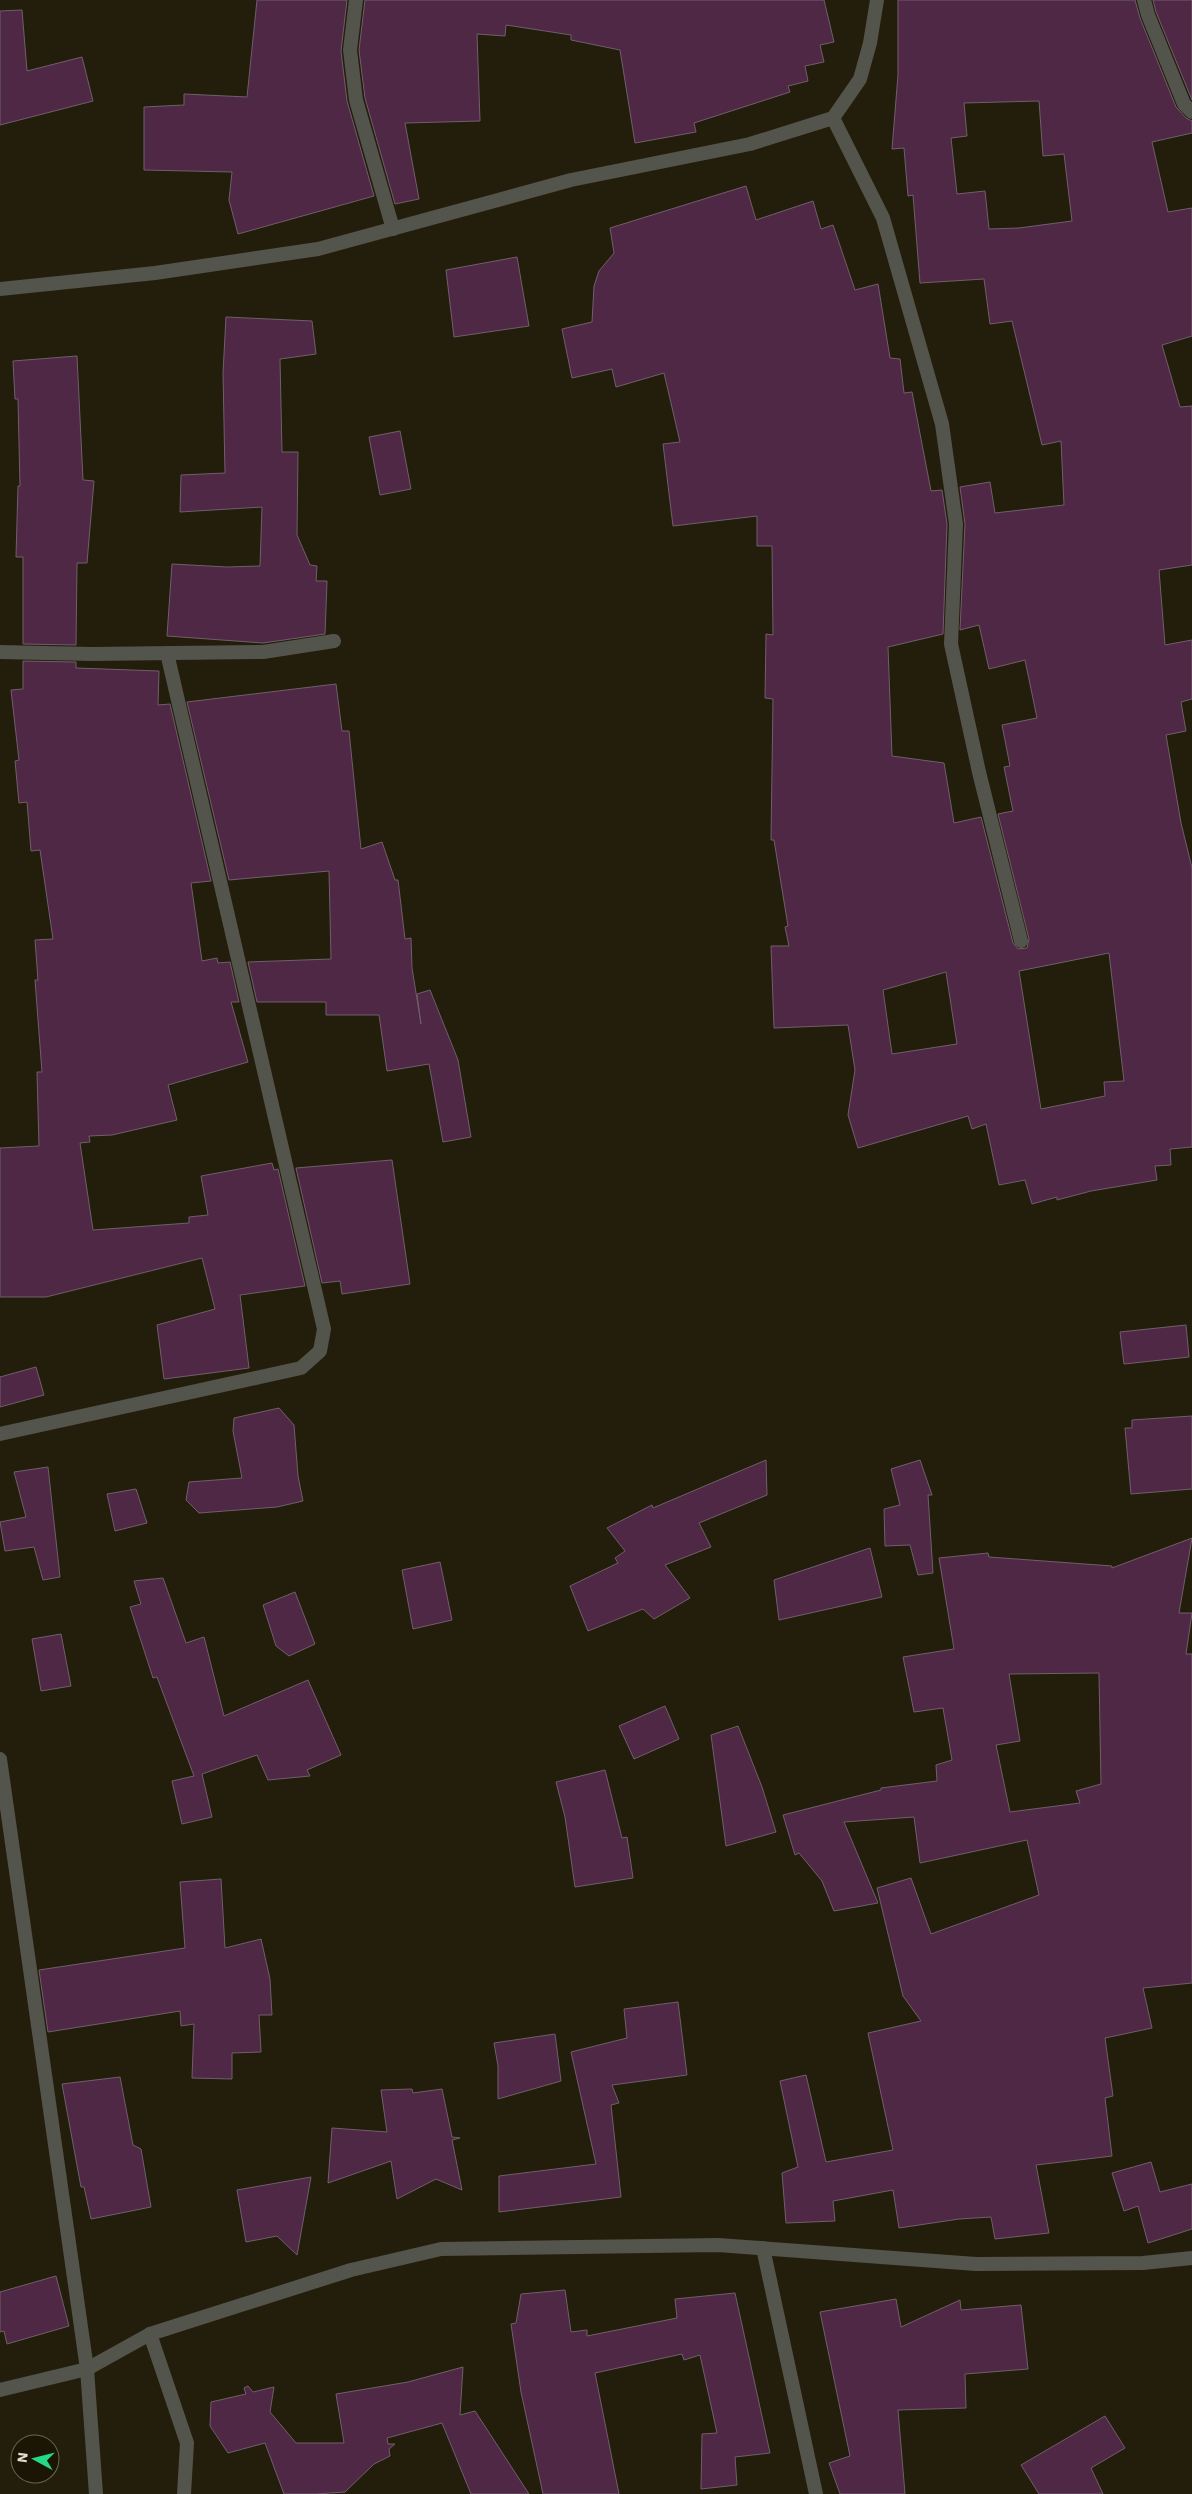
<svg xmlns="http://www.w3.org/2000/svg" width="1192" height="2494" viewBox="0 0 1192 2494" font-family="'Work Sans',sans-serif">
  <rect width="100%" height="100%" fill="#231e0c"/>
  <!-- building -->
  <g fill="#4e2844" stroke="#715e6b" fill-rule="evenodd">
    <polygon points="257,0 347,0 341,51 347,101 374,196 238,234 229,200 232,172 144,170 144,107 184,105 184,94 247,97"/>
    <polygon points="365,0 824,0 834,42 820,45 824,62 805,66 808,81 788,86 790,92 694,123 696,132 635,143 620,50 571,40 571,35 506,25 505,36 477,34 480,121 405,123 419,199 395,204 365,98 359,50"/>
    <path d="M898 0H1135L1140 18 1176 107 1186 118 1192 121V133L1152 142 1168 212 1192 208V336L1162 345 1180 407 1192 406V565L1159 570 1165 645 1192 640V699L1181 702 1186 731 1166 735 1181 823 1192 868V1147L1170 1149 1171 1165 1155 1166 1157 1180 1091 1191 1057 1200V1197L1032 1204 1025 1180 999 1185 986 1124 972 1129 968 1116 858 1148 848 1115 855 1070 848 1025 774 1028 771 946H789L785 927 788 926 774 840H771L773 699 765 698 766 634 773 635 772 546H757V516L673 526 663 444 680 442 664 373 616 387 612 369 572 378 562 329 592 322 594 286 599 271 614 253 610 228 746 186 756 220 813 201 821 229 833 225 855 290 878 284 890 358 900 359 904 393 912 392 931 491 942 490 947 524 943 634 888 647 892 756 944 763 954 823 981 817 1013 943 1018 949 1027 948 1029 939 998 814 1013 811 1004 767 1010 766 1002 725 1037 718 1025 660 989 669 979 625 960 630 965 524 960 487 990 482 995 513 1064 505 1061 441 1042 445 1012 321 990 324 984 279 920 283 913 195 908 196 904 148 892 149 898 75ZM1039 101 1043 156 1064 154 1072 221 1019 228 989 229 985 191 957 194 951 138 967 136 964 103ZM1109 953 1124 1081 1104 1082 1105 1096 1041 1109 1019 971ZM946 972 957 1044 892 1054 883 990Z"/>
    <polygon points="1153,0 1192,0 1192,100 1156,12"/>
    <polygon points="22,10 27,71 82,57 93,101 0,125 0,11"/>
    <polygon points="517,257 529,326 454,337 446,270"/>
    <polygon points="226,317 312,321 316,354 280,359 282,452 298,452 297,535 310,565 317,566 316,581 327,581 325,634 263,643 167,636 172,564 227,567 260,566 262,507 180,512 181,475 225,473 223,373"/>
    <polygon points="77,356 83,480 94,481 87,563 77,563 76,645 23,644 23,557 16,557 18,486 20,486 18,399 15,399 13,361"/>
    <polygon points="400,431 411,489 380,495 369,437"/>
    <polygon points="23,661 76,662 76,668 159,671 158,705 170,704 211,881 191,883 202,961 217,958 218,963 230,962 239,1002 231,1002 248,1062 168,1085 177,1120 112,1135 89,1136 90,1142 80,1143 93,1230 189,1223 189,1217 208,1215 201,1176 272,1163 274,1170 278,1169 305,1286 240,1295 249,1368 164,1379 157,1325 215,1309 202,1258 46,1297 0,1297 0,1148 39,1146 37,1072 42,1072 35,980 38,980 35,940 53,939 40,850 31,851 27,802 19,803 15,761 19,760 11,690 23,689"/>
    <polygon points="336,684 342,731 349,731 361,849 382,842 395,880 398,880 405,939 411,938 412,968 421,1024 417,994 430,990 458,1060 471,1137 443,1142 429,1064 387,1071 379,1015 326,1015 326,1002 257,1002 248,962 331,959 329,871 229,880 187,702"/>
    <polygon points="392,1160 410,1284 342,1294 340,1281 322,1283 296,1168"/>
    <polygon points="1186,1325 1189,1357 1124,1364 1120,1332"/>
    <polygon points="36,1367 44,1395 0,1407 0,1377"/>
    <polygon points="279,1408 294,1425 298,1476 303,1501 277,1507 199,1513 186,1500 189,1482 242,1478 233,1431 234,1418"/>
    <polygon points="1192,1416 1192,1489 1131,1494 1125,1428 1132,1428 1132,1420"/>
    <polygon points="766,1460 767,1495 699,1523 711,1547 665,1565 690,1598 654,1619 643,1609 588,1631 570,1586 618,1563 615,1558 625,1551 607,1528 652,1505 653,1508"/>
    <polygon points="920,1460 932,1495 928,1495 933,1573 918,1575 910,1545 885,1546 884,1509 900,1505 891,1469"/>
    <polygon points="48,1467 60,1577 43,1580 34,1547 5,1551 0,1522 26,1517 14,1472"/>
    <polygon points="136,1489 147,1523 115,1531 107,1494"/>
    <path d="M1192 1538 1179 1613H1192L1186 1654H1192V1983L1143 1988 1152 2028 1105 2038 1113 2096 1105 2098 1112 2156 1036 2165 1049 2233 995 2239 991 2217 959 2219 899 2228 893 2190 833 2201 835 2221 786 2223 782 2173 798 2167 780 2081 806 2075 826 2162 893 2150 868 2033 921 2021 903 1996 877 1888 911 1878 931 1934 1039 1895 1027 1840 920 1863 914 1817 844 1822 878 1903 834 1911 822 1881 799 1853 795 1855 783 1815 881 1790V1788L937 1781 936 1765 952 1760 943 1708 914 1712 903 1657 954 1649 939 1558 988 1553 989 1557 1112 1566V1568ZM1099 1673 1101 1784 1076 1791 1080 1803 1010 1812 996 1745 1020 1741 1009 1674Z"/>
    <polygon points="870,1548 882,1597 779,1620 774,1580"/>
    <polygon points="440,1562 452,1620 413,1629 402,1570"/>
    <polygon points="163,1578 186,1643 204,1637 224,1716 308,1680 341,1755 307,1770 310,1776 268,1780 257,1755 202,1774 212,1817 182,1824 172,1781 194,1776 157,1677 153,1678 130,1607 141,1604 134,1581"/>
    <polygon points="295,1592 315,1644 289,1656 276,1646 263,1605"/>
    <polygon points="61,1634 71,1686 41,1691 32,1639"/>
    <polygon points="665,1706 679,1739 634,1759 619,1726"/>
    <polygon points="738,1726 762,1787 776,1832 726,1846 711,1735"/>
    <polygon points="605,1770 622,1838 627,1837 633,1878 575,1887 565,1817 556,1782"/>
    <polygon points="221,1879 225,1948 261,1939 270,1979 272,2015 259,2015 261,2052 232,2053 232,2079 192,2078 194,2024 181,2026 180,2011 48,2032 39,1970 185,1948 180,1882"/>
    <polygon points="678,2002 687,2075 612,2085 619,2103 611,2105 621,2197 499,2212 499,2176 596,2164 571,2052 627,2038 624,2009"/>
    <polygon points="555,2034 561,2081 498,2099 498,2066 494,2043"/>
    <polygon points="120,2077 133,2145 141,2149 151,2207 91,2219 84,2187 81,2187 62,2084"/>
    <polygon points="412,2089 413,2093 442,2089 452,2137 460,2138 452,2140 462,2190 436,2179 397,2199 391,2161 328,2183 332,2128 387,2132 381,2090"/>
    <polygon points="1151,2162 1160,2192 1192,2184 1192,2229 1148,2243 1138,2206 1124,2211 1112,2173"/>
    <polygon points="311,2177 297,2255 277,2236 246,2242 237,2190"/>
    <polygon points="56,2276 69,2326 7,2344 4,2331 0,2332 0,2292"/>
    <polygon points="565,2290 571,2332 587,2330 587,2336 677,2318 675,2299 735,2293 770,2453 735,2457 737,2485 701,2489 702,2434 717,2433 700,2355 684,2360 682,2354 595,2373 619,2494 543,2494 521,2392 511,2324 516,2323 521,2294"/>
    <polygon points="896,2299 901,2327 960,2300 961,2310 1021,2305 1028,2369 965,2374 966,2408 898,2410 905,2494 840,2494 829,2463 850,2456 820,2312"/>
    <polygon points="463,2367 460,2415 475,2411 529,2494 471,2494 442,2423 387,2438 388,2444 395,2444 389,2449 390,2456 374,2464 345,2492 316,2494 284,2494 265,2443 228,2453 210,2426 211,2402 246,2394 244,2388 248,2386 253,2392 274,2387 270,2412 296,2443 344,2443 336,2394 408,2382"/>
    <polygon points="1105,2416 1125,2448 1091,2468 1103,2494 1039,2494 1021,2465"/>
  </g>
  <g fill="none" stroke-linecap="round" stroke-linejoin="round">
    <!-- minor -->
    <g stroke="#53544b" stroke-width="14">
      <polyline points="356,0 350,50 356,100 393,229"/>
      <polyline points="1144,0 1148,15 1184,104 1192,112"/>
      <polyline points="833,118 883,218 942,424 956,524 951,644 979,772 1021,941"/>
      <polyline points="0,289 155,273 318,249 571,180 750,144 833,118 860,79 870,43 877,0"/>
      <polyline points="0,652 92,654 263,652 334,641"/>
      <polyline points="0,1434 301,1368 320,1351 324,1329 167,653"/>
      <polyline points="0,1759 87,2369 96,2494"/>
      <polyline points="763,2248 816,2494"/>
      <polyline points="150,2334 187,2443 184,2494"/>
      <polyline points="0,2390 87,2369 150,2334 351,2270 441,2249 718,2245 976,2264 1143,2263 1192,2258"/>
    </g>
  </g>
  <!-- north arrow -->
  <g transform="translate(35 2459) rotate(277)"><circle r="24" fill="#1a1504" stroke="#696556"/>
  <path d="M0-4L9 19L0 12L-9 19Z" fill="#26d886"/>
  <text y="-8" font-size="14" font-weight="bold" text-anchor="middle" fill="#e0ddd2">N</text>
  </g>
</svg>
